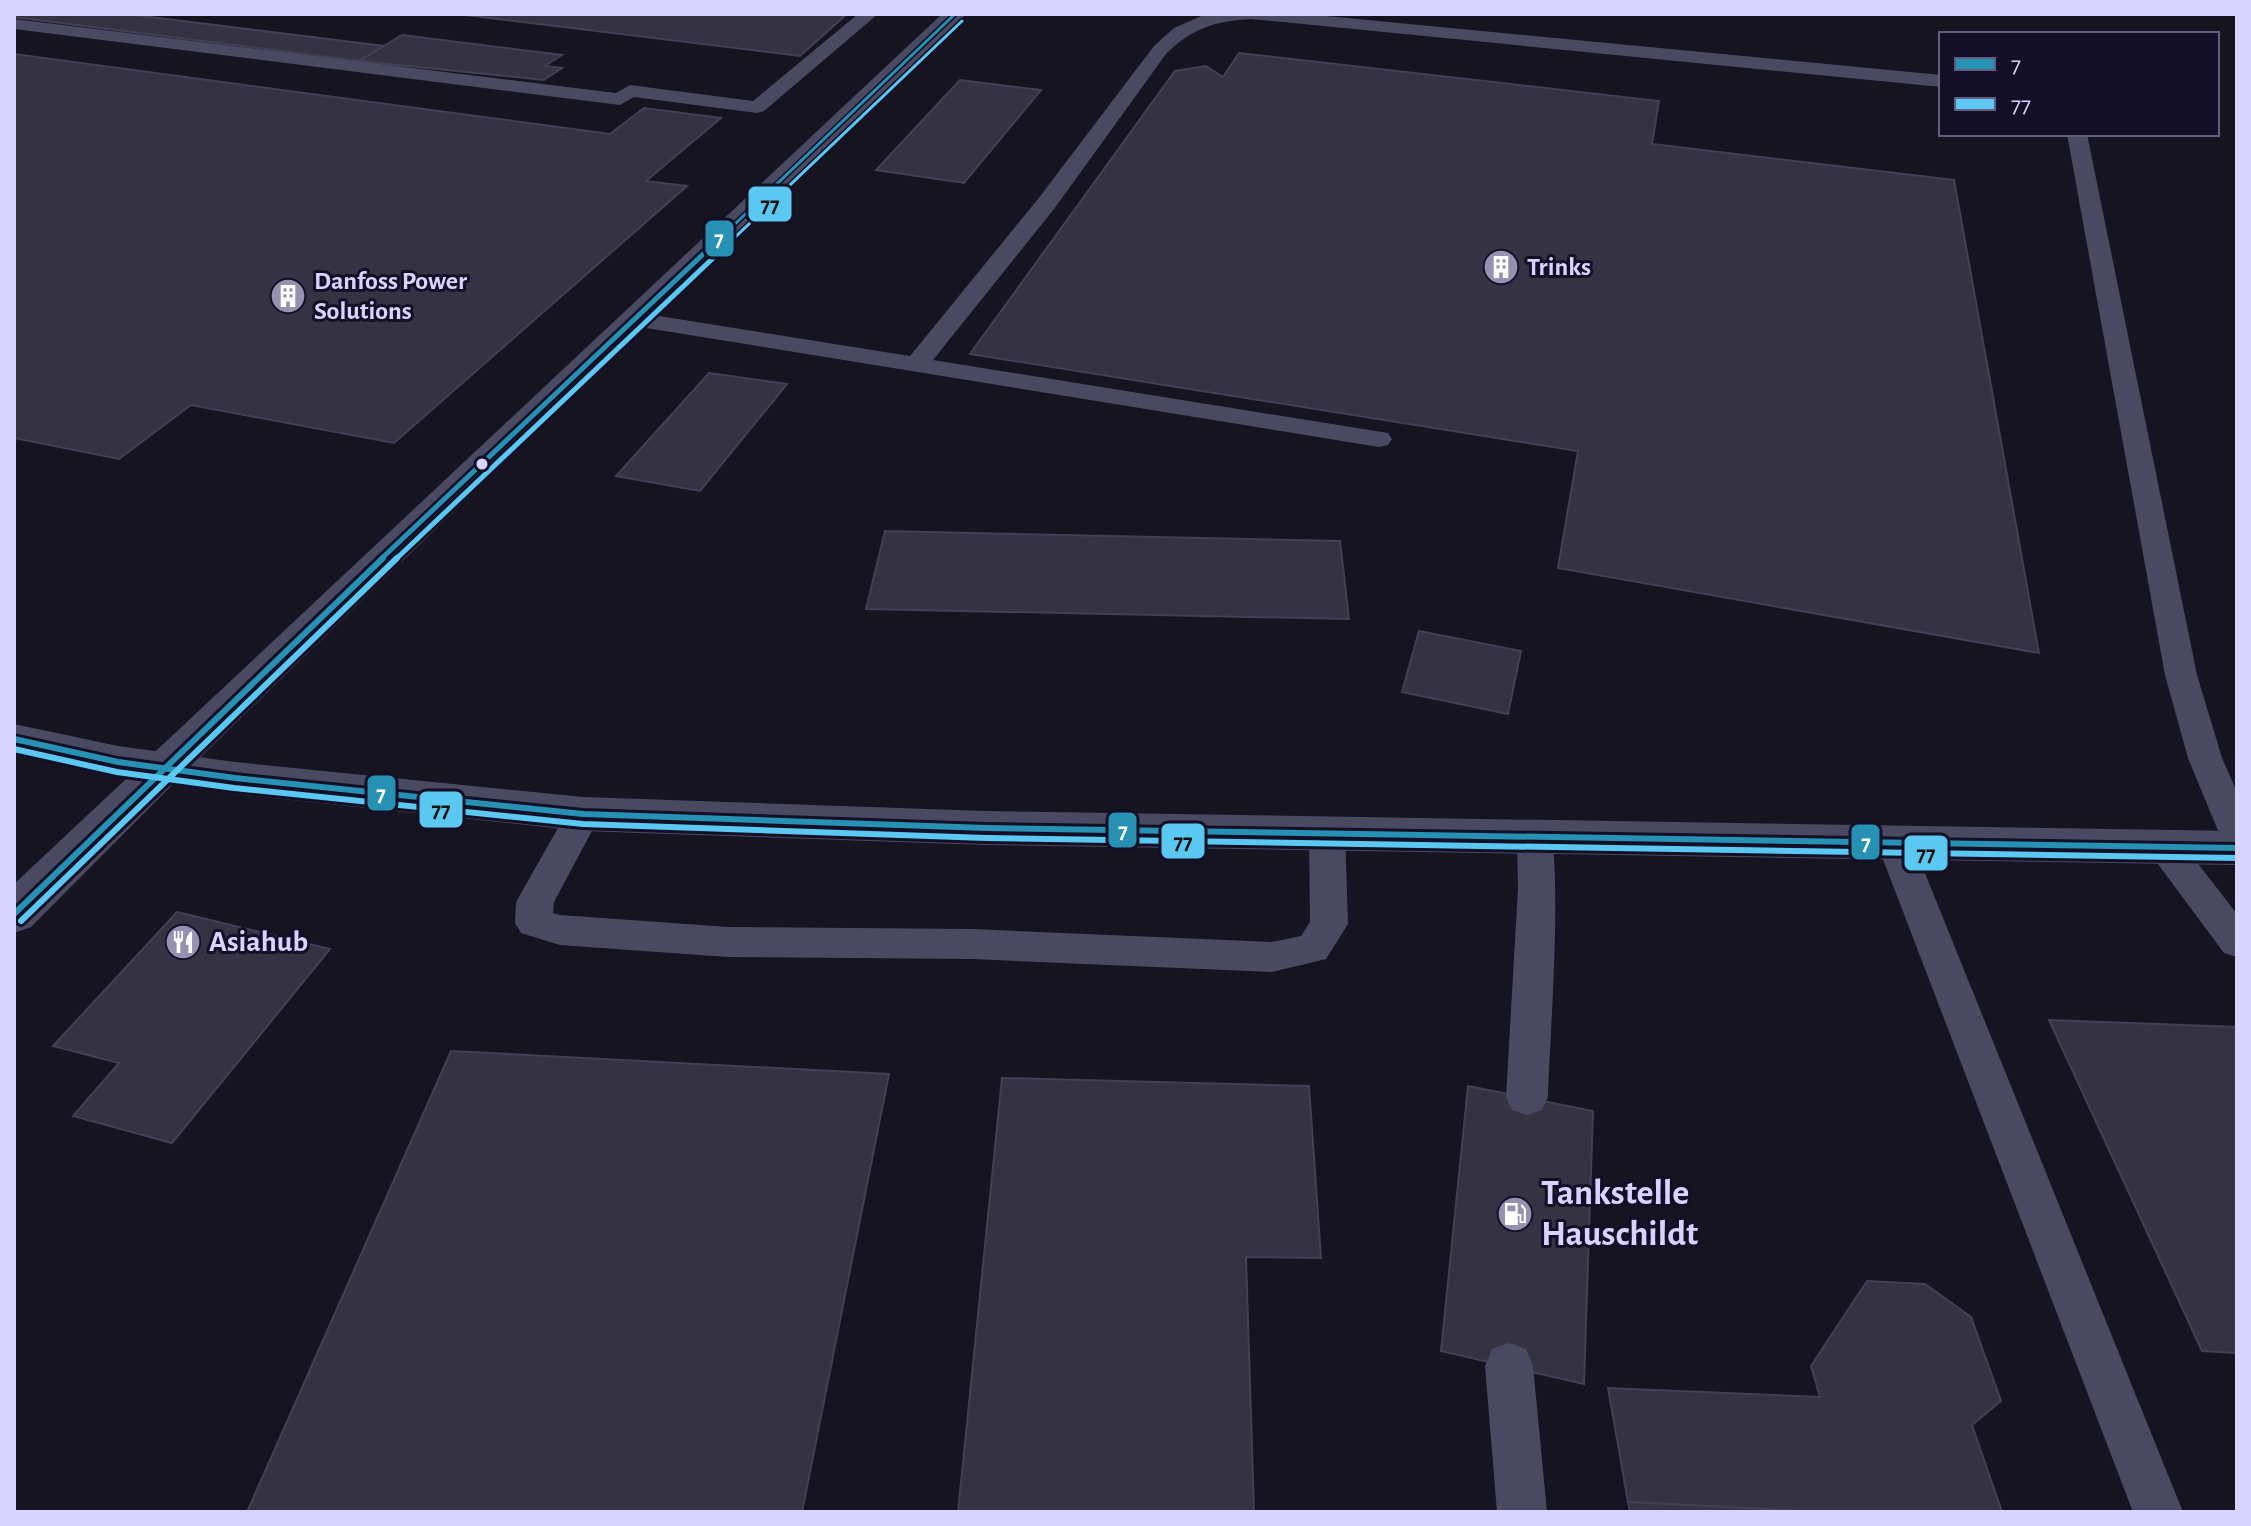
<svg xmlns="http://www.w3.org/2000/svg" width="2251" height="1526" viewBox="0 0 2251 1526" font-family="'Alegreya Sans',sans-serif">
  <rect width="100%" height="100%" fill="#161421"/>
  <!-- building -->
  <g fill="#343243" stroke="#433f54" stroke-width="2">
    <polygon points="14,14 126,14 384,46 359,61 14,17"/>
    <polygon points="457,14 847,14 800,56"/>
    <polygon points="402,35 562,55 545,66 562,68 544,80 359,61"/>
    <polygon points="1239,53 1659,101 1652,144 1954,180 2039,653 1558,568 1578,451 970,354 1175,71 1206,66 1223,77"/>
    <polygon points="14,54 610,134 644,108 721,118 646,181 687,186 394,443 191,405 119,459 14,438"/>
    <polygon points="960,80 1041,90 964,183 876,170"/>
    <polygon points="709,373 787,384 700,491 616,476"/>
    <polygon points="885,531 1340,541 1349,619 866,609"/>
    <polygon points="1419,631 1521,651 1508,714 1402,692"/>
    <polygon points="177,912 330,949 172,1143 73,1116 119,1063 53,1046"/>
    <polygon points="2049,1020 2237,1027 2237,1353 2202,1351"/>
    <polygon points="451,1051 889,1074 802,1512 247,1512"/>
    <polygon points="1002,1078 1309,1086 1321,1258 1246,1257 1254,1512 958,1512"/>
    <polygon points="1468,1086 1593,1111 1584,1384 1441,1351"/>
    <polygon points="1867,1281 1925,1284 1971,1317 2001,1401 1972,1425 2002,1512 1822,1512 1628,1502 1608,1388 1820,1397 1811,1366"/>
    <polygon points="1628,1502 1822,1512 1630,1512"/>
  </g>
  <g fill="none" stroke-linecap="round" stroke-linejoin="round">
    <!-- service -->
    <g fill="#4a4962" fill-rule="evenodd">
      <polygon points="858,14 878,14 764,111 757,113 634,97 620,105 14,29 14,19 616,93 630,85 753,101"/>
      <path d="M1206 14H1305L1941 75V87L1251 19C1216 21 1192 28 1166 54L1054 209 933 360 1388 433 1392 439 1388 445 1379 447 634 326 625 324 622 319 625 314 634 312 910 356 1038 199 1154 46 1174 28Z"/>
      <polygon points="2067,134 2087,134 2197,675 2222,758 2237,792 2237,846 2224,842 2219,833 2188,758 2165,675"/>
      <polygon points="583,801 595,805 601,814 554,902 553,913 560,915 728,927 972,929 1272,942 1301,936 1310,922 1309,832 1314,823 1327,819 1340,823 1345,832 1348,924 1326,959 1272,972 972,959 728,957 560,945 521,933 515,923 516,902 571,805"/>
      <path d="M1535 823 1548 827C1564 856 1549 1050 1548 1097L1542 1110 1527 1115 1512 1110 1506 1097 1518 889 1517 836 1522 827Z"/>
      <polygon points="1894,828 1907,832 1912,841 2183,1512 2133,1512 1876,841 1881,832"/>
      <polygon points="2165,834 2178,838 2237,914 2237,957 2224,953 2152,856 2147,847 2152,838"/>
      <polygon points="1509,1343 1526,1349 1533,1366 1547,1512 1497,1512 1485,1366 1492,1349"/>
    </g>
    <!-- minor -->
    <polygon fill="#4a4962" fill-rule="evenodd" points="14,724 118,746 235,762 583,797 986,811 2237,831 2237,865 986,845 583,831 235,794 118,778 14,754"/>
    <!-- tertiary -->
    <polygon fill="#4a4962" fill-rule="evenodd" points="942,14 966,14 178,779 31,927 14,933 14,884"/>
    <defs>
      <polyline id="bus-1-far2" points="715,243 955,14"/>
      <polyline id="bus-1-far1" points="380,560 717,241"/>
      <g id="bus-1">
        <polyline points="14,739 118,762 235,778 583,814 986,828 2237,848"/>
        <polyline points="14,914 383,558"/>
      </g>
      <polyline id="bus-2-far2" points="729,243 962,21"/>
      <polyline id="bus-2-far1" points="395,560 731,241"/>
      <g id="bus-2">
        <polyline points="14,749 117,772 234,788 583,824 986,838 2237,858"/>
        <polyline points="21,921 397,558"/>
      </g>
    </defs>
    <!-- bus-1-far2 casing -->
    <use href="#bus-1-far2" stroke="#130f26" stroke-width="6"/>
    <!-- bus-1-far1 casing -->
    <use href="#bus-1-far1" stroke="#130f26" stroke-width="10"/>
    <!-- bus-1 casing -->
    <use href="#bus-1" stroke="#130f26" stroke-width="12"/>
    <!-- bus-2-far2 casing -->
    <use href="#bus-2-far2" stroke="#130f26" stroke-width="6"/>
    <!-- bus-2-far1 casing -->
    <use href="#bus-2-far1" stroke="#130f26" stroke-width="10"/>
    <!-- bus-2 casing -->
    <use href="#bus-2" stroke="#130f26" stroke-width="12"/>
    <!-- bus-1-far2 -->
    <use href="#bus-1-far2" stroke="#2691b3" stroke-width="3"/>
    <!-- bus-1-far1 -->
    <use href="#bus-1-far1" stroke="#2691b3" stroke-width="5"/>
    <!-- bus-1 -->
    <use href="#bus-1" stroke="#2691b3" stroke-width="6"/>
    <!-- bus-2-far2 -->
    <use href="#bus-2-far2" stroke="#5ac8f0" stroke-width="3"/>
    <!-- bus-2-far1 -->
    <use href="#bus-2-far1" stroke="#5ac8f0" stroke-width="5"/>
    <!-- bus-2 -->
    <use href="#bus-2" stroke="#5ac8f0" stroke-width="6"/>
  </g>
  <!-- icons -->
  <defs>
    <symbol id="building-disc" viewBox="-11 -11 22 22"><circle r="9.5" fill="#9591b1" stroke="#130f26"/><path d="M-4-6H4V6H1V3H-1V6H-4ZM-2.5-4.3h1.7v1.8h-1.7ZM.8-4.3h1.7v1.8H.8ZM-2.5-1h1.7V.8h-1.7ZM.8-1h1.7V.8H.8Z" fill="#fff"/></symbol>
    <symbol id="restaurant-disc" viewBox="-11 -11 22 22"><circle r="9.5" fill="#9591b1" stroke="#130f26"/><path d="M-5-6h1v4h1v-4h1v4h1v-4h1v5L-1.5 .5V6h-2V.5L-5-1ZM5-6V6H3V1.5H1.5Q1.5-4 5-6Z" fill="#fff"/></symbol>
    <symbol id="fuel-disc" viewBox="-11 -11 22 22"><circle r="9.5" fill="#9591b1" stroke="#130f26"/><path d="M-5.5-6h7V0h2V4h1.3V-2.5L3-4.5l.8-.8L6-3V5H2.5V1h-1V6h-7ZM-4.2-4.7v3.2H.2V-4.7Z" fill="#fff"/></symbol>
  </defs>
  <g fill-rule="evenodd">
    <use href="#building-disc" x="1481" y="247" width="40" height="40"/>
    <use href="#building-disc" x="268" y="276" width="40" height="40"/>
    <use href="#restaurant-disc" x="163" y="922" width="40" height="40"/>
    <use href="#fuel-disc" x="1495" y="1194" width="40" height="40"/>
  </g>
  <!-- markers -->
  <circle fill="#d9d4ff" stroke="#130f26" stroke-width="3" cx="482" cy="464" r="7"/>
  <g text-anchor="middle" dominant-baseline="central" stroke-width="6" stroke-linejoin="round" paint-order="stroke">
    <!-- far-poi labels -->
    <g font-size="26" font-weight="bold" fill="#d9d4ff" stroke="#130f26" text-anchor="start">
      <text x="1527" y="267">Trinks</text>
      <text x="314" y="281">Danfoss Power<tspan x="314" dy="30">Solutions</tspan></text>
    </g>
    <!-- poi labels -->
    <g font-size="30" font-weight="bold" fill="#d9d4ff" stroke="#130f26" text-anchor="start">
      <text x="209" y="942">Asiahub</text>
    </g>
    <!-- near-poi labels -->
    <g font-size="36" font-weight="bold" fill="#d9d4ff" stroke="#130f26" text-anchor="start">
      <text x="1541" y="1193">Tankstelle<tspan x="1541" dy="41">Hauschildt</tspan></text>
    </g>
  </g>
  <g stroke="#130f26" stroke-width="3">
    <rect x="747" y="185" width="46" height="38" rx="8" fill="#5ac8f0"/>
    <rect x="704" y="219" width="31" height="39" rx="8" fill="#2691b3"/>
    <rect x="366" y="774" width="31" height="38" rx="8" fill="#2691b3"/>
    <rect x="418" y="790" width="46" height="39" rx="8" fill="#5ac8f0"/>
    <rect x="1107" y="811" width="31" height="38" rx="8" fill="#2691b3"/>
    <rect x="1160" y="822" width="46" height="38" rx="8" fill="#5ac8f0"/>
    <rect x="1850" y="823" width="31" height="38" rx="8" fill="#2691b3"/>
    <rect x="1903" y="834" width="46" height="38" rx="8" fill="#5ac8f0"/>
  </g>
  <g font-size="22" text-anchor="middle" font-weight="bold" fill="#fff">
    <text x="719" y="246">7</text>
    <text x="381" y="801">7</text>
    <text x="1123" y="838">7</text>
    <text x="1866" y="850">7</text>
  </g>
  <g font-size="22" text-anchor="middle" font-weight="bold" fill="#111">
    <text x="770" y="212">77</text>
    <text x="441" y="817">77</text>
    <text x="1183" y="849">77</text>
    <text x="1926" y="861">77</text>
  </g>
  <!-- border -->
  <rect width="2251" height="1526" fill="none" stroke="#d9d4ff" stroke-width="32"/>
  <!-- legend -->
  <rect x="1939" y="32" width="280" height="104" fill="#130f26" stroke="#625e7d" stroke-width="2"/>
  <rect x="1955" y="58" width="40" height="12" fill="#2691b3" stroke="#625e7d" stroke-width="2"/>
  <text x="2011" y="72" font-size="24" fill="#d9d4ff">7</text>
  <rect x="1955" y="98" width="40" height="12" fill="#5ac8f0" stroke="#625e7d" stroke-width="2"/>
  <text x="2011" y="112" font-size="24" fill="#d9d4ff">77</text>
</svg>
